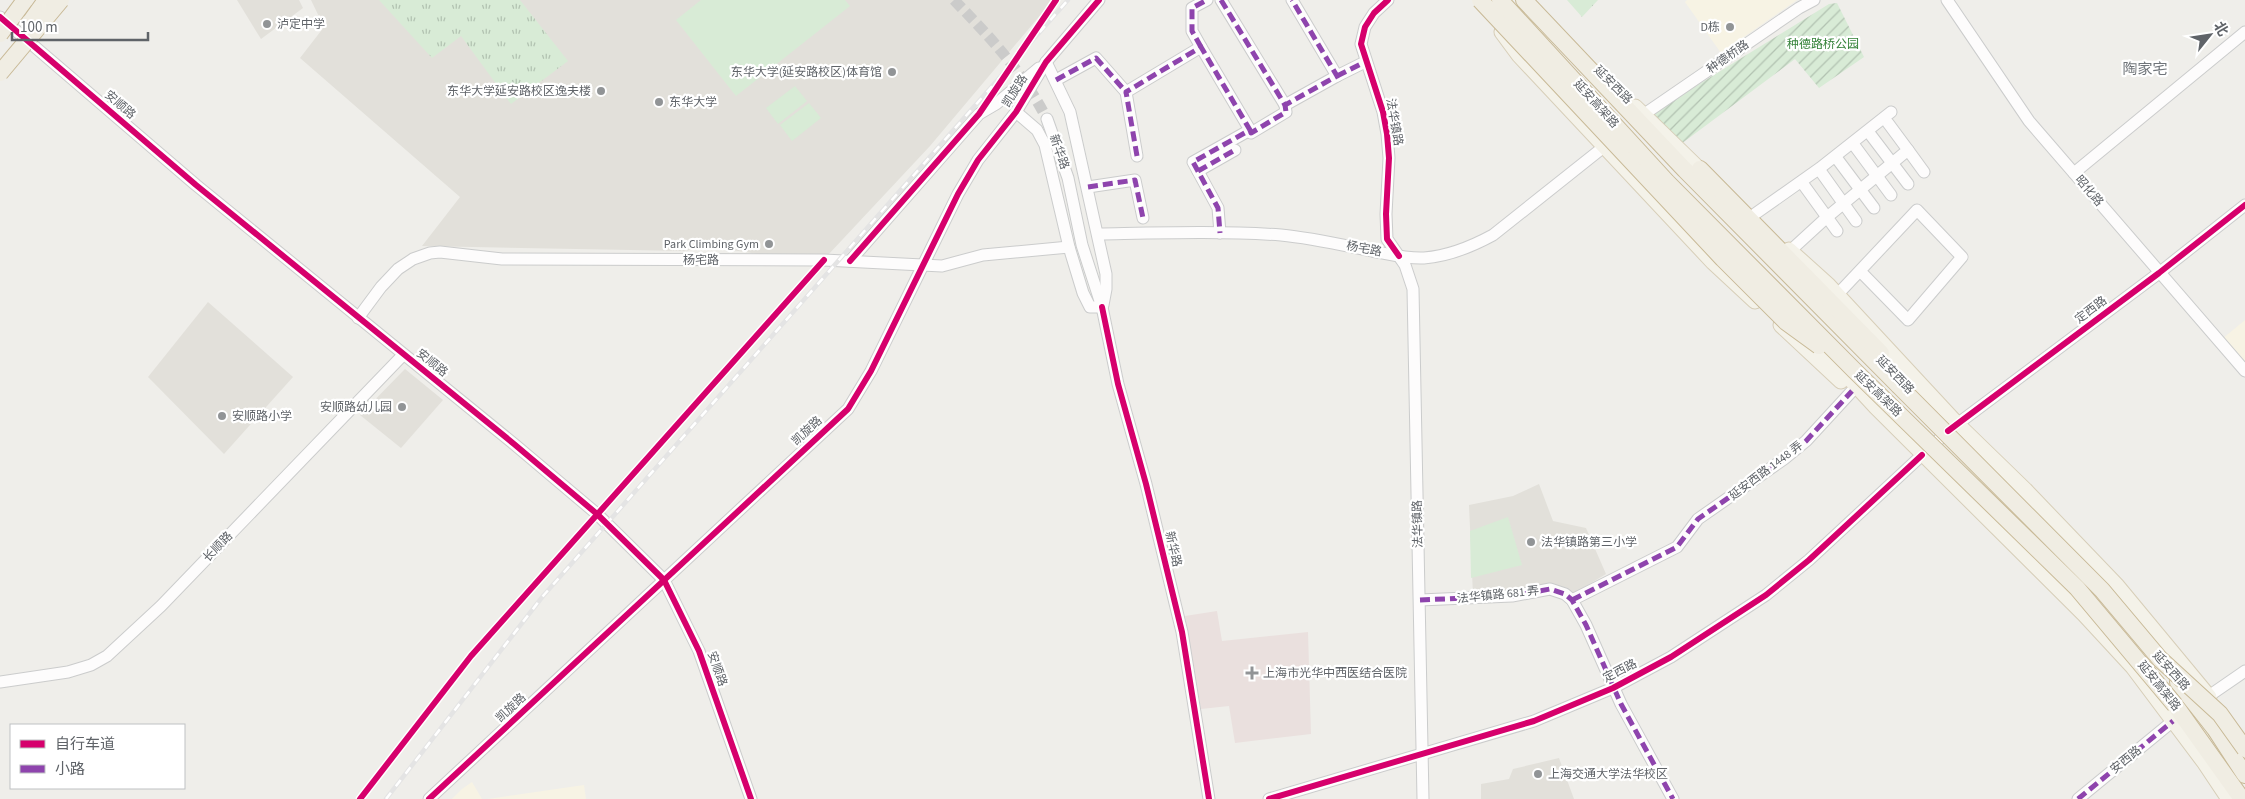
<svg xmlns="http://www.w3.org/2000/svg" width="2245" height="799" viewBox="0 0 2245 799" font-family="'Source Sans 3','Noto Sans SC',sans-serif">
  <defs>
    <pattern id="park-tufts" width="24" height="20" patternUnits="userSpaceOnUse" patternTransform="scale(1.25)"><rect width="24" height="20" fill="#d8ebd6"/><path d="M3 7l-1-3M5 7V3M7 7l1-3M15 17l-1-3M17 17v-4M19 17l1-3" fill="none" stroke="#b2c2b1"/></pattern>
    <pattern id="garden-furrows" width="10" height="10" patternUnits="userSpaceOnUse" patternTransform="scale(1.25)"><rect width="10" height="10" fill="#d8ebd6"/><path d="M-1 1l2-2M0 10L10 0M9 11l2-2" fill="none" stroke="#b2c2b1"/></pattern>
  </defs>
  <rect width="100%" height="100%" fill="#efeeea"/>
  <!-- commercial -->
  <g fill="#f7f3e4">
    <polygon points="1687,0 1797,0 1721,53 1685,2"/>
    <polygon points="2245,320 2245,365 2222,339"/>
    <polygon points="472,782 482,799 452,799 462,789"/>
    <polygon points="584,785 586,799 488,799"/>
  </g>
  <!-- education -->
  <g fill="#e2e0da">
    <polygon points="237,0 299,0 303,8 261,39"/>
    <polygon points="311,0 1053,0 930,146 828,255 764,255 707,246 685,251 422,246 460,197 300,58 324,27"/>
    <polygon points="208,302 293,377 224,454 148,377"/>
    <polygon points="405,369 443,400 401,448 360,415"/>
    <polygon points="1539,484 1553,521 1586,528 1606,574 1573,594 1561,587 1545,585 1473,595 1469,505 1513,496"/>
    <polygon points="1559,758 1574,799 1481,799 1481,784 1509,779 1513,769"/>
  </g>
  <!-- medical -->
  <polygon fill="#eae0de" points="1217,611 1222,641 1308,632 1311,734 1235,743 1229,706 1201,709 1185,616"/>
  <!-- grass -->
  <g fill="#d8ebd6">
    <polygon points="701,0 845,0 850,6 736,96 676,20"/>
    <polygon points="795,86 807,101 778,124 766,108"/>
    <polygon points="809,103 821,118 792,141 780,125"/>
    <polygon points="1508,517 1522,565 1471,578 1470,531"/>
  </g>
  <!-- park -->
  <g fill="url(#park-tufts)">
    <polygon points="379,0 520,0 568,61 511,104 461,36 432,58"/>
    <polygon points="1567,0 1598,0 1582,17"/>
  </g>
  <!-- garden -->
  <polygon fill="url(#garden-furrows)" points="1837,3 1864,57 1819,88 1795,59 1681,144 1649,115 1829,4"/>
  <g fill="none" stroke-linecap="round" stroke-linejoin="round">
    <!-- minor-tunnel -->
    <path stroke="#cbcbca" stroke-width="11" stroke-dasharray="11 5.5" stroke-linecap="butt" d="M954 0C991 38 1022 71 1047 119"/>
    <defs>
      <g id="minor">
        <polyline points="1221,0 1285,105 1337,76 1292,0"/>
        <polyline points="1388,0 1374,13 1365,27 1361,44 1383,112 1387,134 1389,158 1386,214 1387,239 1405,265 1413,289 1423,799"/>
        <polyline points="1947,0 2029,121 2245,371"/>
        <polyline points="0,17 196,185 514,444 597,514 664,580 699,651 751,799"/>
        <polyline points="1201,47 1192,31 1192,8 1207,0"/>
        <polyline points="1046,62 1070,112 1106,274 1106,289 1103,305"/>
        <polyline points="1337,76 1365,62"/>
        <polyline points="1056,80 1096,58 1126,92"/>
        <polyline points="1016,112 1037,130 1045,145 1069,247 1083,293 1090,307 1102,307"/>
        <polyline points="1643,115 1799,8 1814,0"/>
        <polyline points="1047,119 1068,178 1082,245 1102,307 1118,384 1146,484 1182,632 1209,799"/>
        <polyline points="1250,130 1251,133 1286,112 1285,105"/>
        <polyline points="1870,134 1908,184"/>
        <polyline points="1854,145 1891,195"/>
        <polyline points="1908,150 1924,172"/>
        <polyline points="1137,156 1126,92 1201,47 1250,130 1193,162 1218,208 1220,233"/>
        <polyline points="1838,160 1874,208"/>
        <polyline points="1198,171 1235,150"/>
        <polyline points="1821,172 1856,221"/>
        <polyline points="2074,173 2245,32"/>
        <polyline points="1803,184 1837,231"/>
        <polyline points="1088,187 1135,180 1143,218"/>
        <polyline points="1752,216 1820,168 1891,112"/>
        <path d="M1098 234C1159 233 1220 231 1281 235 1312 238 1342 245 1372 251 1389 254 1407 259 1424 258 1449 256 1471 247 1493 235L1610 142"/>
        <polyline points="1790,251 1826,218 1908,150 1888,123"/>
        <polyline points="850,261 979,114 996,104 1039,68"/>
        <polyline points="1837,295 1917,210 1962,257 1908,320 1860,271"/>
        <polyline points="358,318 381,287 398,269 413,259 430,253 440,252 502,259 824,260 942,266 983,255 1069,247"/>
        <polyline points="1420,600 1512,596 1550,589 1565,594 1572,600 1586,625 1621,704 1673,799"/>
        <polyline points="1572,600 1677,547 1698,519 1784,459 1806,441 1852,391"/>
        <polyline points="0,682 68,672 91,665 107,656 161,606 403,355"/>
        <polyline points="2203,700 2245,671"/>
        <polyline points="429,799 848,409 871,371 958,194 978,160 1016,112 1046,62 1099,0"/>
        <polyline points="1269,799 1534,721 1613,688 1671,657 1766,595 1809,560 1948,431 2159,273 2245,205"/>
        <polyline points="2078,799 2173,721"/>
      </g>
      <g id="major">
        <polyline points="1502,32 1519,55 1713,262 1755,301"/>
        <polyline points="1635,107 1708,178"/>
        <polyline points="1789,250 1828,285 1957,424 2025,490 2117,586 2209,697"/>
        <polyline points="1781,325 1841,381"/>
        <polyline points="1829,356 1876,407 2084,614 2133,667 2205,763 2229,799"/>
      </g>
      <g id="highway">
        <polyline points="1524,0 1685,170 1899,386"/>
        <polyline points="1700,169 1881,353"/>
        <polyline points="2178,682 2215,729 2245,775"/>
        <polyline points="2175,705 2242,799"/>
      </g>
    </defs>
    <!-- minor casing -->
    <use href="#minor" stroke="#cbcccc" stroke-width="13"/>
    <!-- major casing -->
    <use href="#major" stroke="#d7ceb8" stroke-width="17"/>
    <!-- highway casing -->
    <use href="#highway" stroke="#c8b996" stroke-width="18"/>
    <!-- minor -->
    <use href="#minor" stroke="#fdfcfc" stroke-width="11"/>
    <!-- major -->
    <use href="#major" stroke="#f4f2e9" stroke-width="15"/>
    <!-- highway -->
    <use href="#highway" stroke="#f0ede3" stroke-width="16"/>
    <defs>
      <polyline id="rail" points="386,799 543,596 1068,0"/>
    </defs>
    <!-- rail casing -->
    <use href="#rail" stroke="#e4e4e4" stroke-width="4.5"/>
    <!-- rail -->
    <use href="#rail" stroke="#fff" stroke-width="2.5" stroke-dasharray="8" stroke-linecap="butt"/>
    <defs>
      <g id="highway-bridge">
        <polyline points="1480,0 1723,259 1786,322 1819,346"/>
        <polyline points="1500,0 1667,182 1856,372 2077,588 2175,705"/>
        <polyline points="31,21 46,0"/>
        <polyline points="0,34 25,0"/>
        <polyline points="0,73 61,0"/>
        <polyline points="1899,386 2102,590 2160,659 2220,714 2245,749"/>
      </g>
    </defs>
    <!-- highway-bridge casing -->
    <use href="#highway-bridge" stroke="#c8b996" stroke-width="18" stroke-linecap="butt"/>
    <!-- highway-bridge -->
    <use href="#highway-bridge" stroke="#f0ede3" stroke-width="16"/>
    <!-- quiet -->
    <g stroke="#8e44ad" stroke-width="5" stroke-dasharray="10 5" stroke-linecap="butt">
      <polyline points="1221,0 1285,105 1337,76 1292,0"/>
      <polyline points="1201,47 1192,31 1192,8 1207,0"/>
      <polyline points="1337,76 1365,62"/>
      <polyline points="1056,80 1096,58 1126,92"/>
      <polyline points="1250,130 1251,133 1286,112 1285,105"/>
      <polyline points="1137,156 1126,92 1201,47 1250,130 1193,162 1218,208 1220,233"/>
      <polyline points="1198,171 1235,150"/>
      <polyline points="1088,187 1135,180 1143,218"/>
      <polyline points="1420,600 1512,596 1550,589 1565,594 1572,600 1586,625 1621,704 1673,799"/>
      <polyline points="1572,600 1677,547 1698,519 1784,459 1806,441 1852,391"/>
      <polyline points="2078,799 2173,721"/>
    </g>
    <defs>
      <g id="cycleway">
        <polyline points="1388,0 1374,13 1365,27 1361,44 1383,112 1387,134 1389,158 1386,214 1387,239 1399,256"/>
        <polyline points="0,17 196,185 514,444 597,514 664,580 699,651 751,799"/>
        <polyline points="850,261 979,114 1056,0"/>
        <polyline points="1102,307 1118,384 1146,484 1182,632 1209,799"/>
        <polyline points="1948,431 2159,273 2245,205"/>
        <polyline points="360,799 471,656 824,260"/>
        <polyline points="429,799 848,409 871,371 958,194 978,160 1016,112 1046,62 1099,0"/>
        <polyline points="1269,799 1534,721 1613,688 1671,657 1766,595 1809,560 1922,455"/>
      </g>
    </defs>
    <!-- cycleway casing -->
    <use href="#cycleway" stroke="#fff" stroke-width="9"/>
    <!-- cycleway -->
    <use href="#cycleway" stroke="#d6006c" stroke-width="6"/>
  </g>
  <!-- markers -->
  <g fill="#919496" stroke="#fff" stroke-width="2">
    <circle cx="267" cy="24" r="5"/>
    <circle cx="1730" cy="27" r="5"/>
    <circle cx="892" cy="72" r="5"/>
    <circle cx="601" cy="91" r="5"/>
    <circle cx="659" cy="102" r="5"/>
    <circle cx="769" cy="244" r="5"/>
    <circle cx="402" cy="407" r="5"/>
    <circle cx="222" cy="416" r="5"/>
    <circle cx="1531" cy="542" r="5"/>
    <path d="M1249.5 665.5h5v5h5v5h-5v5h-5v-5h-5v-5h5z"/>
    <circle cx="1538" cy="774" r="5"/>
  </g>
  <g text-anchor="middle" dominant-baseline="central" stroke-width="4.5" stroke-linejoin="round" paint-order="stroke">
    <!-- poi labels -->
    <g font-size="12" fill="#5f6368" stroke="#fff" text-anchor="start">
      <text x="277" y="24">泸定中学</text>
      <text x="1720" y="27" text-anchor="end">D栋</text>
      <text x="882" y="72" text-anchor="end">东华大学(延安路校区)体育馆</text>
      <text x="591" y="91" text-anchor="end">东华大学延安路校区逸夫楼</text>
      <text x="669" y="102">东华大学</text>
      <text x="759" y="244" text-anchor="end">Park Climbing Gym</text>
      <text x="392" y="407" text-anchor="end">安顺路幼儿园</text>
      <text x="232" y="416">安顺路小学</text>
      <text x="1541" y="542">法华镇路第三小学</text>
      <text x="1263" y="673">上海市光华中西医结合医院</text>
      <text x="1548" y="774">上海交通大学法华校区</text>
    </g>
    <!-- park labels -->
    <g font-size="12" fill="#348238" stroke="#fff">
      <text x="1823" y="44">种德路桥公园</text>
    </g>
    <!-- street labels -->
    <g font-size="12" fill="#5f6368" stroke="#fff">
      <text transform="translate(1728 57) rotate(-35)">种德桥路</text>
      <text transform="translate(1613 85) rotate(45)">延安西路</text>
      <text transform="translate(1015 91) rotate(-58)">凯旋路</text>
      <text transform="translate(1596 104) rotate(48)">延安高架路</text>
      <text transform="translate(120 105) rotate(41)">安顺路</text>
      <text transform="translate(1394 122) rotate(80)">法华镇路</text>
      <text transform="translate(1059 152) rotate(71)">新华路</text>
      <text transform="translate(2089 191) rotate(50)">昭化路</text>
      <text transform="translate(1364 249) rotate(11)">杨宅路</text>
      <text x="701" y="260">杨宅路</text>
      <text transform="translate(2091 310) rotate(-37)">定西路</text>
      <text transform="translate(432 363) rotate(39)">安顺路</text>
      <text transform="translate(1895 375) rotate(46)">延安西路</text>
      <text transform="translate(1878 394) rotate(44)">延安高架路</text>
      <text transform="translate(807 431) rotate(-42)">凯旋路</text>
      <text transform="translate(1766 471) rotate(-37)">延安西路 1448 弄</text>
      <text transform="translate(1418 524) rotate(-91)">法华镇路</text>
      <text transform="translate(218 547) rotate(-46)">长顺路</text>
      <text transform="translate(1173 549) rotate(77)">新华路</text>
      <text transform="translate(1498 595) rotate(-6)">法华镇路 681 弄</text>
      <text transform="translate(717 669) rotate(71)">安顺路</text>
      <text transform="translate(1620 671) rotate(-27)">定西路</text>
      <text transform="translate(2171 671) rotate(48)">延安西路</text>
      <text transform="translate(2159 686) rotate(51)">延安高架路</text>
      <text transform="translate(511 708) rotate(-43)">凯旋路</text>
      <text transform="translate(2126 760) rotate(-39)">安西路</text>
    </g>
    <!-- quarter labels -->
    <g font-size="15" fill="#70757a" stroke="#fff">
      <text x="2145" y="69">陶家宅</text>
    </g>
  </g>
  <!-- legend -->
  <rect x="10" y="724" width="175" height="65" fill="#ffffff" stroke="#bfc1c3"/>
  <rect x="20" y="740" width="25" height="8" fill="#d6006c" stroke="#bfc1c3"/>
  <text x="55" y="749" font-size="15" fill="#5f6368">自行车道</text>
  <rect x="20" y="765" width="25" height="8" fill="#8e44ad" stroke="#bfc1c3"/>
  <text x="55" y="774" font-size="15" fill="#5f6368">小路</text>
  <!-- north arrow -->
  <g transform="translate(2210 35) rotate(60)" stroke="#ffffff" stroke-width="4" paint-order="stroke">
  <path d="M0-4L9 19L0 12L-9 19Z" fill="#5f6368"/>
  <text y="-8" font-size="14" font-weight="bold" text-anchor="middle" fill="#5f6368">北</text>
  </g>
  <!-- scale -->
  <path d="M12 32v8h136v-8" fill="none" stroke="#5f6368" stroke-width="2.5"/>
  <text x="20" y="32" font-size="15" fill="#5f6368" stroke="#ffffff" stroke-width="4" paint-order="stroke">100 m</text>
</svg>
